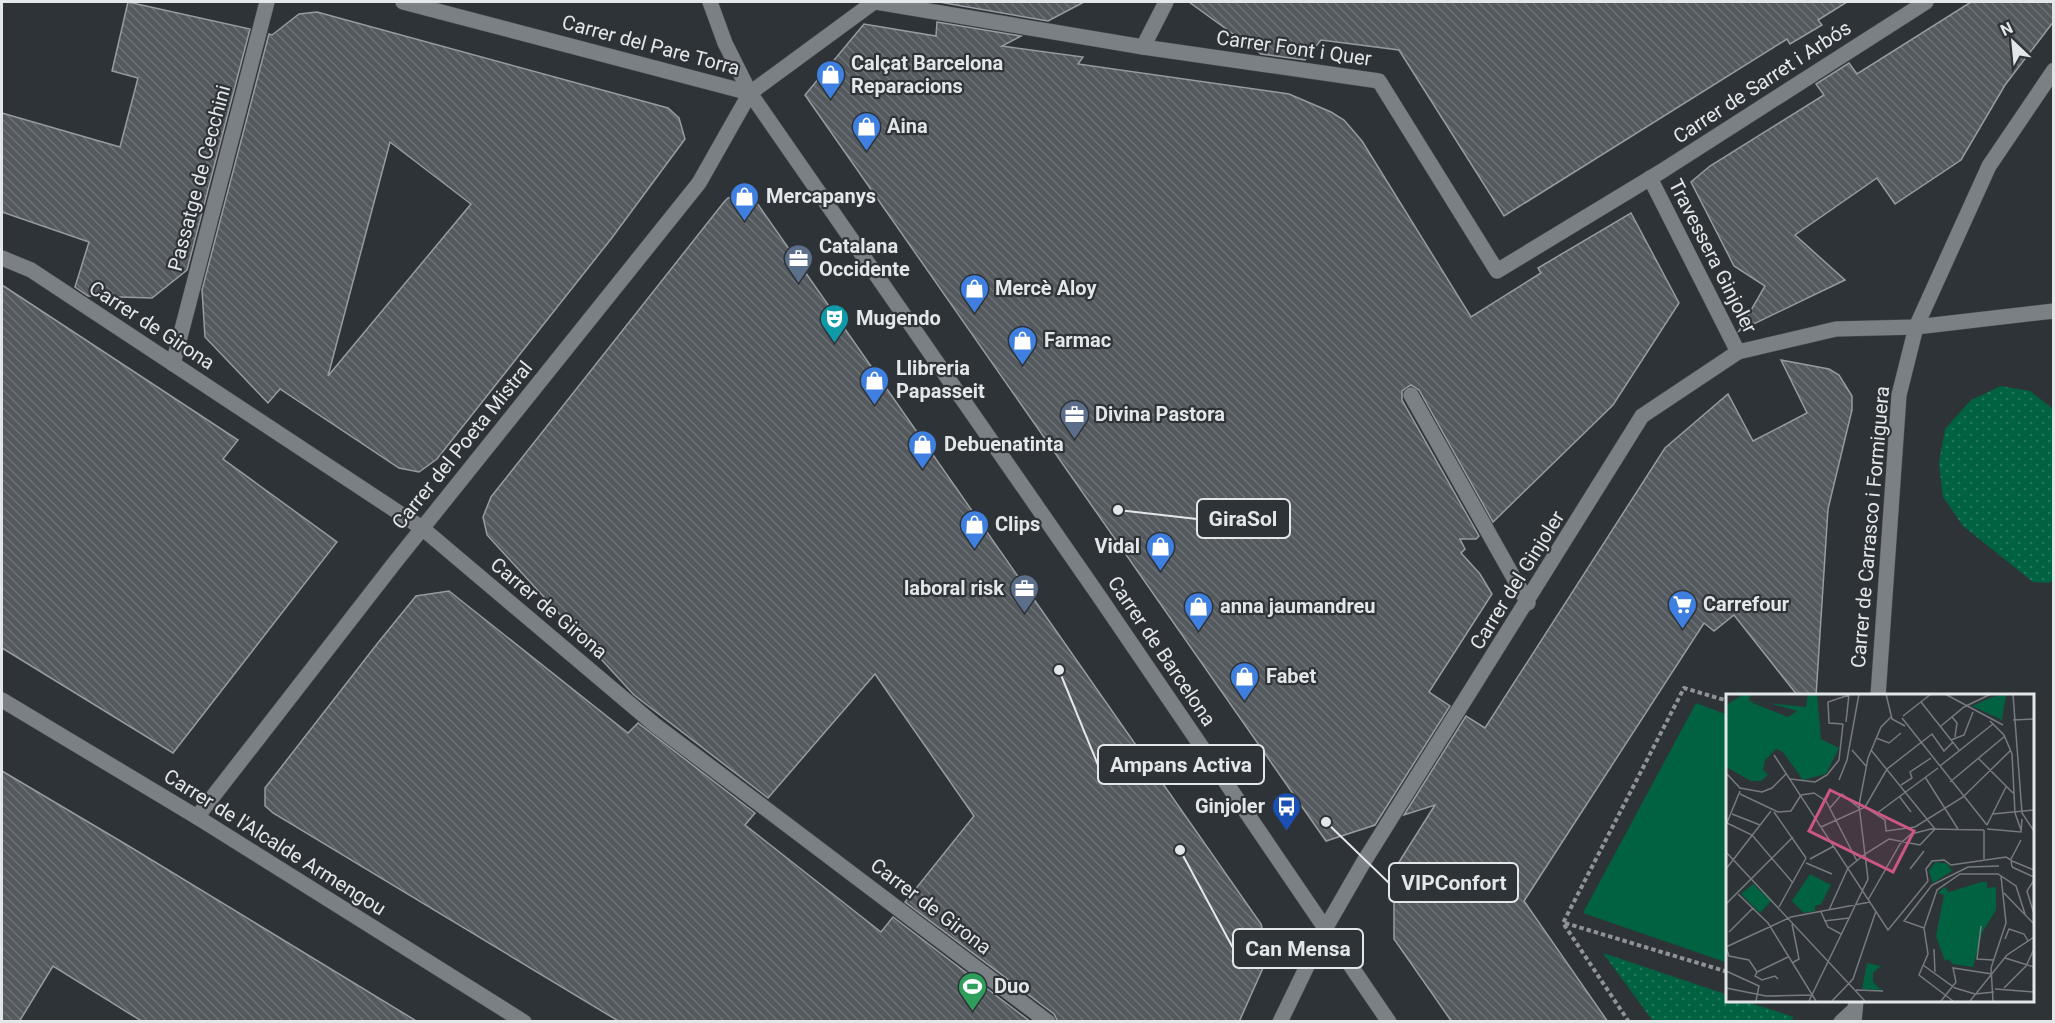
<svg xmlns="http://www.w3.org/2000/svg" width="2055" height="1023" viewBox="0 0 2055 1023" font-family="Roboto,sans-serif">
  <defs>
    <pattern id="grass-dots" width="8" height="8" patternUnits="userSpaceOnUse" patternTransform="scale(1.5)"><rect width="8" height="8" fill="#006241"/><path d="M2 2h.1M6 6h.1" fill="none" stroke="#25785d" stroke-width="1.8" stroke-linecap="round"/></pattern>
    <pattern id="building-back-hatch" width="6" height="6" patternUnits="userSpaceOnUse" patternTransform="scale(1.5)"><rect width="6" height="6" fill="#54595e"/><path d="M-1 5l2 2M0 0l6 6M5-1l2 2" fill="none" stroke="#6c7175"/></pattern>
  </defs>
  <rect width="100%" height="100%" fill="#2e3337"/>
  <!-- grass -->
  <g fill="url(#grass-dots)">
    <polygon points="2001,386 2030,391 2053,409 2054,580 2049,583 2033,582 1963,526 1943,497 1939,463 1945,429 1971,400"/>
    <polygon points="1603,953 1728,995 1728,1000 1744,1001 1794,1017 1790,1022 1653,1021"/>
  </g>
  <!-- green -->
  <polygon fill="#006241" points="1696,703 1728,715 1728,963 1583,913"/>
  <!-- building -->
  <g fill="url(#building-back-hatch)" stroke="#969ca1" stroke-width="1.5" fill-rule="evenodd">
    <polygon points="128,2 250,29 187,270 152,298 88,296 75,287 89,242 2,212 2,113 120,147 138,78 112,71"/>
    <polygon points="939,2 1084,2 1048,21"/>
    <polygon points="1189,2 1847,2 1818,20 1822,25 1790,44 1787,39 1504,216 1399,50 1321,40 1305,60 1261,54"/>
    <polygon points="1971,2 2054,2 2054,21 2005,85 1961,160 1895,204 1877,178 1795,235 1845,280 1739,331 1765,286 1734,266 1691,182 1710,166 1824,95 1816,84 1849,63 1857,74"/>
    <path d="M317 12 668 108 679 118 685 139 611 239 437 459 419 472 399 468 280 389 268 403 205 337 202 290 269 34 272 35 299 14ZM390 142 471 204 328 376Z"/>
    <polygon points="937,22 1021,36 1002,46 1083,57 1078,64 1289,94 1331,112 1344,120 1362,141 1471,317 1541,273 1538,268 1631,213 1679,303 1613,405 1493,522 1419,390 1411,385 1402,391 1402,400 1479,536 1476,539 1460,539 1465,549 1461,553 1480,574 1492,594 1429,692 1450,706 1375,825 1326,841 805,95 864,24 936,36"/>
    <polygon points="741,194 754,199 759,206 1261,924 1266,942 1266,961 1239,1022 1058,1022 1054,1014 905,902 974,816 875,674 768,798 634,695 487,535 483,517 491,497 724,202 728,198"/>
    <polygon points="2,285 238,440 223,459 337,542 173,753 2,648"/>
    <polygon points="1781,360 1829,369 1839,375 1852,396 1852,410 1828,509 1816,696 1798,696 1734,615 1714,631 1704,623 1524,901 1608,1022 1452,1022 1394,939 1394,870 1435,805 1404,815 1466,716 1485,728 1665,448 1728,394 1753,441 1807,413"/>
    <polygon points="449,591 628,733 638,723 755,813 745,825 881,932 893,917 1031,1022 620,1022 273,813 265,806 265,788 377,644 416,596"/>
    <polygon points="2,771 127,845 418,1022 143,1022 53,966 19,1022 2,1022"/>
  </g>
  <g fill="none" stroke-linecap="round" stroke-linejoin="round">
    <defs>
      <polyline id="pedestrian" points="1841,1022 1855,1009"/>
      <g id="minor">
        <polyline points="403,2 750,93"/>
        <polyline points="876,2 1143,47 1379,81 1497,271 1662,171 1926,2"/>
        <polyline points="1143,47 1166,2"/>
        <polyline points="1650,178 1738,352"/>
        <polyline points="2,258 31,270 422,528 655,725 1048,1022"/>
        <polyline points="173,364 267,2"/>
        <polyline points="1411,395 1528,603"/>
        <polyline points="1878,696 1899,395 1916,327 1989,166 2054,70"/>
        <polyline points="2,700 197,817 524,1022"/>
        <polyline points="197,817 396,561 699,183 750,93 874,2"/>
        <polyline points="1280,1022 1325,929 1363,863 1642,416 1738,352 1836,329 1916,327 2054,311"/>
        <polyline points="1854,1022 1856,1000"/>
      </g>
      <polyline id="tertiary" points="710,2 725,43 750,93 1101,599 1389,1022"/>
    </defs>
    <!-- pedestrian casing -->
    <use href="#pedestrian" stroke="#4c5054" stroke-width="16"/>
    <!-- minor casing -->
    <use href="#minor" stroke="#4c5054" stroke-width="16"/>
    <!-- tertiary casing -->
    <use href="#tertiary" stroke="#4c5054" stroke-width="16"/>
    <!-- path -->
    <g stroke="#8f9397" stroke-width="4" stroke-dasharray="4.5 3" stroke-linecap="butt">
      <polyline points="1565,923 1728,972"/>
      <polyline points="1629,1022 1563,923 1684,688 1728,701"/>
    </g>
    <!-- pedestrian -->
    <use href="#pedestrian" stroke="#7b8085" stroke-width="15"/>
    <!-- minor -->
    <use href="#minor" stroke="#7b8085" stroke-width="15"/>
    <!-- tertiary -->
    <use href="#tertiary" stroke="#7b8085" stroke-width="15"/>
  </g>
  <!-- icons -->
  <defs>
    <symbol id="shop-pin" viewBox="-11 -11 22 30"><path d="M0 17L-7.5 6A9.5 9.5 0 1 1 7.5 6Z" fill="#3f7fe0" stroke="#2e3337"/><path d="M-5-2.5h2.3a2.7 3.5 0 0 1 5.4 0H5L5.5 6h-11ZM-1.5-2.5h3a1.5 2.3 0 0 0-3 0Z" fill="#fff"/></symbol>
    <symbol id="office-pin" viewBox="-11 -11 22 30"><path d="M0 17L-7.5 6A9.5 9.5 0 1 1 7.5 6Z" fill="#5c6f8a" stroke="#2e3337"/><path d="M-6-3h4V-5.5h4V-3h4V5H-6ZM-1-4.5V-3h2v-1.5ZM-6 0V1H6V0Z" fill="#fff"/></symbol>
    <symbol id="theatre-pin" viewBox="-11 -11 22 30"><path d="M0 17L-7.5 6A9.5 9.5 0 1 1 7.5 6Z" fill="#0f9aa8" stroke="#2e3337"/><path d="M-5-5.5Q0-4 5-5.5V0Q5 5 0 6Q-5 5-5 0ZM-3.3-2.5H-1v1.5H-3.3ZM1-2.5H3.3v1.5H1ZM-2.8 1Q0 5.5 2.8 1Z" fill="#fff"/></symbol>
    <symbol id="supermarket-pin" viewBox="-11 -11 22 30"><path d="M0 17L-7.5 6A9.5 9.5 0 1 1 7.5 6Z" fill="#3f7fe0" stroke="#2e3337"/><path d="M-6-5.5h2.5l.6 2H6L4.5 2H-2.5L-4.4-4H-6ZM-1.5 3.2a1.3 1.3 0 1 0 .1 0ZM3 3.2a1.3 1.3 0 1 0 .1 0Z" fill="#fff"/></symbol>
    <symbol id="bus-pin" viewBox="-11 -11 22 30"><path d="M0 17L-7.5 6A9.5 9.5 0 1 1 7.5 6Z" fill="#1a4fb4" stroke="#2e3337"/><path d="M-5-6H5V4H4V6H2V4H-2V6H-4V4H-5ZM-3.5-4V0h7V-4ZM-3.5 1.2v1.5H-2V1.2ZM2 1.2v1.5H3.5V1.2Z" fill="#fff"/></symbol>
    <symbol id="stadium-pin" viewBox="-11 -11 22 30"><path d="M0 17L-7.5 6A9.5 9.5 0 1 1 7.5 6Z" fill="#2e9e5b" stroke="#2e3337"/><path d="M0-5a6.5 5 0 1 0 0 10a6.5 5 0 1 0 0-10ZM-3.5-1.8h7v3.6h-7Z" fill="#fff"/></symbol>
  </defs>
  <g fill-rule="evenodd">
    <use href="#shop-pin" x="814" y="58" width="33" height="45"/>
    <use href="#shop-pin" x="850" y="110" width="33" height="45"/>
    <use href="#shop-pin" x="728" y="180" width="33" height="45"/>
    <use href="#office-pin" x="782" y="242" width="33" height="45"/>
    <use href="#shop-pin" x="958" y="272" width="33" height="45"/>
    <use href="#theatre-pin" x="818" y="302" width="33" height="45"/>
    <use href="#shop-pin" x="1006" y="324" width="33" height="45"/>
    <use href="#shop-pin" x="858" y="364" width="33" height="45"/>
    <use href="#office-pin" x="1058" y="398" width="33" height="45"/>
    <use href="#shop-pin" x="906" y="428" width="33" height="45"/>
    <use href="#shop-pin" x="958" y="508" width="33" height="45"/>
    <use href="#shop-pin" x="1144" y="530" width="33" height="45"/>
    <use href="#office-pin" x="1008" y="572" width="33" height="45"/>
    <use href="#supermarket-pin" x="1666" y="588" width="33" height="45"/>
    <use href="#shop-pin" x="1182" y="590" width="33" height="45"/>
    <use href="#shop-pin" x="1228" y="660" width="33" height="45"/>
    <use href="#bus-pin" x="1270" y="790" width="33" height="45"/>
    <use href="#stadium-pin" x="956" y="970" width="33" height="45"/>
  </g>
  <g text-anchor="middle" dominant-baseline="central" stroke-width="4.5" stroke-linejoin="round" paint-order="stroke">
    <!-- street labels -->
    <g font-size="20" fill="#e4e7ea" stroke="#2e3337">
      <text transform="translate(651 45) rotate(15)">Carrer del Pare Torra</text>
      <text transform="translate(1294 48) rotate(8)">Carrer Font i Quer</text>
      <text transform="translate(1762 82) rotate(-33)">Carrer de Sarret i Arbós</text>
      <text transform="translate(199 178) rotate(-75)">Passatge de Cecchini</text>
      <text transform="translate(1713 256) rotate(63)">Travessera Ginjoler</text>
      <text transform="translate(152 325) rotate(33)">Carrer de Girona</text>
      <text transform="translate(462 445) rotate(-51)">Carrer del Poeta Mistral</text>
      <text transform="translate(1870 527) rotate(-85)">Carrer de Carrasco i Formiguera</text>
      <text transform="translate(1517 580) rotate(-58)">Carrer del Ginjoler</text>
      <text transform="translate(549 608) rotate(40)">Carrer de Girona</text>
      <text transform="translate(1162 651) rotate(56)">Carrer de Barcelona</text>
      <text transform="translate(275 842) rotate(32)">Carrer de l'Alcalde Armengou</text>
      <text transform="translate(931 906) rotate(37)">Carrer de Girona</text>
    </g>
    <!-- poi labels -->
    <g font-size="20" font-weight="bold" fill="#e4e7ea" stroke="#2e3337" text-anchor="start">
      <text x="851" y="63">Calçat Barcelona<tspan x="851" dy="23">Reparacions</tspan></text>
      <text x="887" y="126">Aina</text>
      <text x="766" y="196">Mercapanys</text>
      <text x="819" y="246">Catalana<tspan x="819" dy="23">Occidente</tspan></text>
      <text x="995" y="288">Mercè Aloy</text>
      <text x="856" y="318">Mugendo</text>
      <text x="1044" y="340">Farmac</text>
      <text x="896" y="368">Llibreria<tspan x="896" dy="23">Papasseit</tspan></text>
      <text x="1095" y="414">Divina Pastora</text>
      <text x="944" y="444">Debuenatinta</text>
      <text x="995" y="524">Clips</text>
      <text x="1140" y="546" text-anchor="end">Vidal</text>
      <text x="1004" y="588" text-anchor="end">laboral risk</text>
      <text x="1703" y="604">Carrefour</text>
      <text x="1220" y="606">anna jaumandreu</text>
      <text x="1266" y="676">Fabet</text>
      <text x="1265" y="806" text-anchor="end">Ginjoler</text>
      <text x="994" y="986">Duo</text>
    </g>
  </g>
  <!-- overview -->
  <g transform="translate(1726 694)">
    <rect width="308" height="308" fill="#2e3337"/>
    <path d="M18 0H24L23 7 80 13 82 0H91L95 45 113 54 100 80 77 86 57 58 50 55 39 66 37 76 42 81 35 87H25L0 73V11ZM24 8 43 9 71 17 62 23Z" fill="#006241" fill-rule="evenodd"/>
    <path d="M280 1 276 26 246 12 266 3ZM210 168 222 170 226 177 207 189 203 177ZM84 180 105 191 95 210 89 212V217L78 219 66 207ZM255 188H261V194L270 193V216L256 239 247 273 227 270 222 265 219 267 210 242 218 201 212 199 218 193 223 198ZM27 190 45 207 34 219 15 200ZM141 269 155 272 147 279V288L155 296 136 295Z" fill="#006241"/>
    <path fill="none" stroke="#777b7f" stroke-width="1.5" d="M160 0 166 25 179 32M219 0 277 31M287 0 296 119 308 137M195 8 233 56M177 22 205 0M226 23 231 29 229 43M176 24 261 131M287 26 308 25M264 27 278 41 286 60 289 119 295 136M120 28 123 0M117 30 103 29 102 8 123 1M215 32 238 13 265 0M150 44 163 49 175 39M225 46 238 41 247 18M126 56 140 72M145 56 209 135M48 61 162 236 202 187M253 65 287 99M214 72 267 30M1 80 14 94 36 98 46 94 60 80M199 83 232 135M64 85 89 88 101 81 113 66 117 30M113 86 121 66 133 0M224 88 279 42M175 91 186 84 184 78 205 64M14 100 52 118 65 117 75 101M75 101 88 99 100 107 131 167M173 102 185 118M139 113 161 75 206 40 218 57 227 48M104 114 116 100 133 114M48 118 80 164M6 120 34 131M150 120 212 74M266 120 308 116M1 129 26 141 67 189M0 131 14 97M261 131 280 93M95 133 139 113 159 126 160 137 189 133 237 103 285 56M261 135 295 138 296 125M194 151 209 135M0 158 139 307M84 165 108 152M258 165V136M285 165 295 146M286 167 308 176M80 169 106 180M225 171 280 163 285 166 286 173M286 173 308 183M0 175 45 117M184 175 198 157M308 186 301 197 308 220M202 187 200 175 206 167 218 166 225 171M278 199 308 230M12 200 42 229 90 307M142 206 174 150 185 140 205 135 258 136M0 210 67 143M53 213 80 164M103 216 122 174 139 160 163 145 194 151M95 218 102 233 115 240M98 227 123 224M66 230 73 265 66 269M255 232 251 265 267 266M198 234 178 227 206 191 242 173 273 172M3 238 27 214M279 245 283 235 298 240 302 247M208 255 209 278M279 264 308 273M197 271 229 294 249 300 268 298M0 277 33 292 30 307M31 278 62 263M52 285 49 282 36 286 29 282 31 278 23 266 3 262 0 253 65 223 144 208M0 294 40 302 86 301M278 294 300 272 308 255M269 295 308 298M130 296 157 297M83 307 142 185 133 111 142 64 155 33 165 23M106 307 127 285 150 217M215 307 230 288 227 274 266 280M227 307 193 281 202 260 198 234 211 196 234 180H272L290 192 299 220M244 307 281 261 308 243M267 307 265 274 280 229 275 182"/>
    <path fill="#cc5686" fill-opacity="0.15" stroke="#cc5686" stroke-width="3" d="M104 96 188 137 167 178 83 137Z"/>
    <rect width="308" height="308" fill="none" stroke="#e4e7ea" stroke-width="3"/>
  </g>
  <!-- callouts -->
  <path fill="none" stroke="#e4e7ea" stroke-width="2" d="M1118 510L1197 519M1059 670L1098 765M1326 822L1389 883M1180 850L1233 948"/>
  <g fill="#e4e7ea" stroke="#2e3337" stroke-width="2">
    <circle cx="1118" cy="510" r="6"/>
    <circle cx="1059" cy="670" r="6"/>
    <circle cx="1326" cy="822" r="6"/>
    <circle cx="1180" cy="850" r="6"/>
  </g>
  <g fill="#2e3337" stroke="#e4e7ea" stroke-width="2">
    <rect x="1197" y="499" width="93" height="39" rx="6"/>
    <rect x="1098" y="745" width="166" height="39" rx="6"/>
    <rect x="1389" y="863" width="129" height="39" rx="6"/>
    <rect x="1233" y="929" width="130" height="39" rx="6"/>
  </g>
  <g font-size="21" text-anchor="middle" font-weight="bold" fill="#e4e7ea">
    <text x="1243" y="526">GiraSol</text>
    <text x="1181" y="772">Ampans Activa</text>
    <text x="1454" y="890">VIPConfort</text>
    <text x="1298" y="956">Can Mensa</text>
  </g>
  <!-- border -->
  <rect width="2055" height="1023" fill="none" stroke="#e4e7ea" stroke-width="6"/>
  <!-- north arrow -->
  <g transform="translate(2013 42) rotate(334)" stroke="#2e3337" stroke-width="4.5" paint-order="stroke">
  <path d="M0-4.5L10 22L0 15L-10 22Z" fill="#e4e7ea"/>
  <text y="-9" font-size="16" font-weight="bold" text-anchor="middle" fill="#e4e7ea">N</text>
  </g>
</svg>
